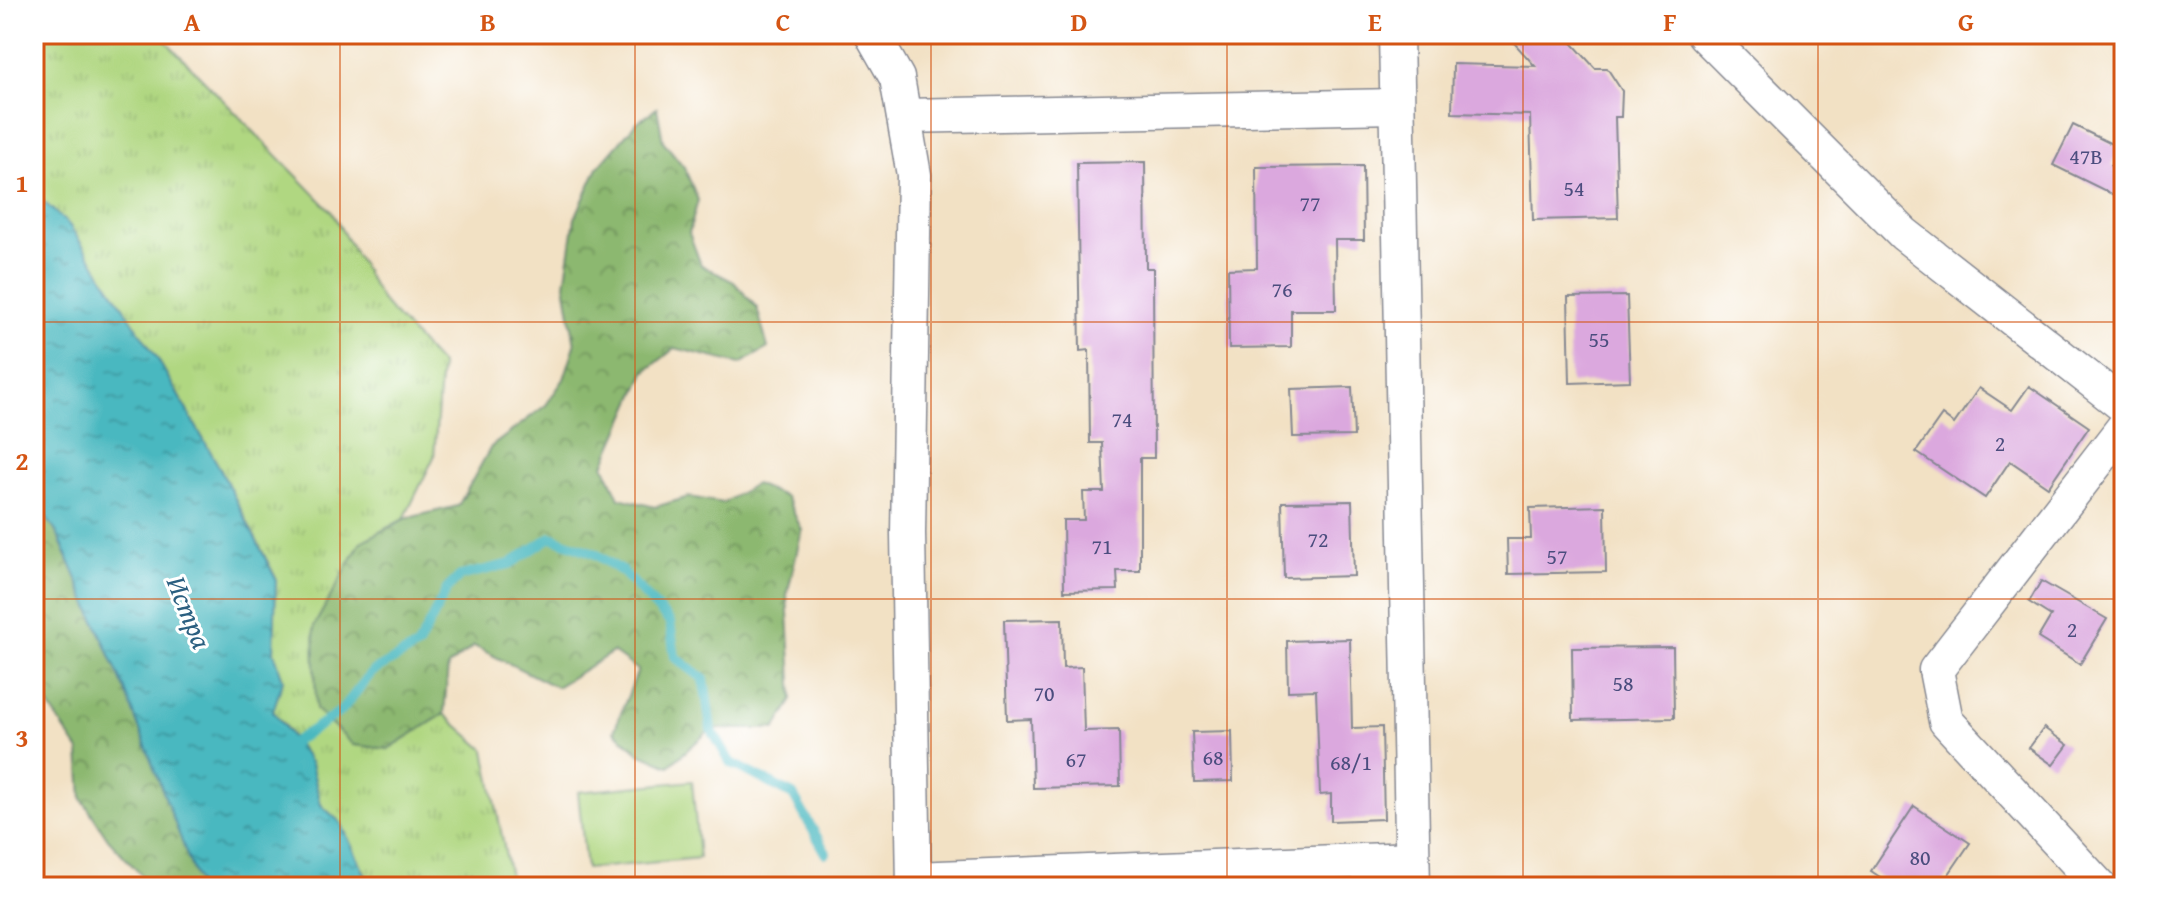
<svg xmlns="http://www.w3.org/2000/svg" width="2158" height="921" viewBox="0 0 2158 921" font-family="'Gentium Book Plus',serif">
  <defs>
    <pattern id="grass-tufts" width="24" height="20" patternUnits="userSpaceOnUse" patternTransform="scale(2)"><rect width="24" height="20" fill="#b0d781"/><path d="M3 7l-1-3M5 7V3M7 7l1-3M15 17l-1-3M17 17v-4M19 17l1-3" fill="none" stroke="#97b972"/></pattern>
    <pattern id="forest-crowns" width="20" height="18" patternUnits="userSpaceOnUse" patternTransform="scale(2)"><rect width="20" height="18" fill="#8cb86f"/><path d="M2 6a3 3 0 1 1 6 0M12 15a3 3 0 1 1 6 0" fill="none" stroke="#72965e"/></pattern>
    <pattern id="water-ripples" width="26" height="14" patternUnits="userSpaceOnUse" patternTransform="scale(2)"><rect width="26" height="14" fill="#49b8c0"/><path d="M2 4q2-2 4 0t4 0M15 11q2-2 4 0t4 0" fill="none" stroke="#3c969f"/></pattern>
  </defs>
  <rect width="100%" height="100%" fill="#fff"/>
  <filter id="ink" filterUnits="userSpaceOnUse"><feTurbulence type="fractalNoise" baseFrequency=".0125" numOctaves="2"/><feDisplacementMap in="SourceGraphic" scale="16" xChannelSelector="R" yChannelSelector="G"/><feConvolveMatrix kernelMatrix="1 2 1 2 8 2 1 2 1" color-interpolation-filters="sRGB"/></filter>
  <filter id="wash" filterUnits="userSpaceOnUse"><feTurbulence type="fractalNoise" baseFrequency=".006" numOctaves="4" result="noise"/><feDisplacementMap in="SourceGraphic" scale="32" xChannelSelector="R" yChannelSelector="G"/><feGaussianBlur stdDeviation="1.8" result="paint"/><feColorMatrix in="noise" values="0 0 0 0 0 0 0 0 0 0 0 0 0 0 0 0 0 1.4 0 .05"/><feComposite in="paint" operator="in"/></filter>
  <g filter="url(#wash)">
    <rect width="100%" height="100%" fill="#f2e1c4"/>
    <!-- grass -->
    <polygon fill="url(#grass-tufts)" stroke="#668370" stroke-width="2" points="34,34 159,34 331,211 382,301 441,365 434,457 404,519 361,542 388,749 444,714 485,750 512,887 371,887 341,823 321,805 311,764 283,723 272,711 283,680 274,652 276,578 218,465 157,358 69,225 34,193"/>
    <!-- forest -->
    <g fill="url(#forest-crowns)" stroke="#547466" stroke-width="2">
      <polygon points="657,108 663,141 684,167 698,200 689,233 701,265 734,282 757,308 768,348 740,364 675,348 645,372 604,465 619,498 655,507 689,497 723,503 755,484 786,497 802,530 787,595 793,700 775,729 711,729 669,766 639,753 614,731 638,670 613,652 556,687 474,646 448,666 444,714 388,749 353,745 316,709 314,626 361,542 404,519 458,506 491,447 546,405 564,379 575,345 565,284 575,218 598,167 636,123"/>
      <polygon points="34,499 57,533 123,685 198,884 188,887 161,887 141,875 108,839 82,799 79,751 34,683"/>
    </g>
    <!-- garden -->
    <polygon fill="#b0d781" stroke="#668370" stroke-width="2" points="692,781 699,858 586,869 578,792"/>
    <!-- water -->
    <polygon fill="url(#water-ripples)" stroke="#32748f" stroke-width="2" points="34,193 69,225 157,358 218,465 276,579 274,652 283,680 273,711 311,764 321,805 341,823 371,887 199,887 123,685 57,533 34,499"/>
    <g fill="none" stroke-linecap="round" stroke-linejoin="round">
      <!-- stream -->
      <polyline stroke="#49b8c0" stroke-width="10" points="289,753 294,742 341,711 372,672 418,646 447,589 460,576 510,564 551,537 594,553 623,572 670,622 675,657 704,679 711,729 730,762 793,795 826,853"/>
    </g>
    <g id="blocks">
      <!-- building -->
      <g fill="#dba8de">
        <polygon points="1506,34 1564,34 1595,68 1607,68 1622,91 1621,117 1615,117 1618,218 1533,220 1530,115 1452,113 1453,64 1535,66"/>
        <polygon points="2073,125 2120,148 2111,166 2124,173 2124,200 2053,165"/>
        <polygon points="1145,162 1146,268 1153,268 1154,458 1140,458 1140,571 1117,571 1118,590 1064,591 1063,520 1084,520 1083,492 1104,492 1102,443 1090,443 1089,350 1080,351 1077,163"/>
        <polygon points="1363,166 1364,240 1335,240 1336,310 1291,310 1291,347 1229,348 1228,269 1257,268 1256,167"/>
        <polygon points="1627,296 1630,381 1570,383 1568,297"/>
        <polygon points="2029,386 2089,427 2048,487 2010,461 1985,498 1916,452 1942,415 1954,424 1979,388 2012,410"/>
        <polygon points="1352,387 1354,436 1293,437 1291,389"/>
        <polygon points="1352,501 1354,576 1284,578 1282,502"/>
        <polygon points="1605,506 1606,572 1508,574 1507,539 1531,539 1530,508"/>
        <polygon points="2041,581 2107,619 2080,664 2038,638 2051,616 2029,602"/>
        <polygon points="1062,619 1063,668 1082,667 1084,731 1119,730 1120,786 1033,788 1031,719 1007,720 1004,620"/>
        <polygon points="1350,639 1352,728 1382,727 1384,819 1331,821 1331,794 1320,795 1316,690 1288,691 1287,641"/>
        <polygon points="1673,647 1674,718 1573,720 1572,648"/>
        <polygon points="2044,728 2068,745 2053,765 2029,748"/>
        <polygon points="1232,731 1233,781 1194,782 1192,732"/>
        <polygon points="1914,806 1970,843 1940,887 1895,887 1871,871"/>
      </g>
    </g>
  </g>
  <g filter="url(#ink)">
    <use href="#blocks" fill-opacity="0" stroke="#868891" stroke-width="2"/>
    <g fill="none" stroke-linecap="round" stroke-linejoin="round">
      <defs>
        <g id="minor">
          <polyline points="872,34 897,78 914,175 908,533 914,887"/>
          <polyline points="1396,34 1413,887"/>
          <polyline points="1704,34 1904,234 2124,406"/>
          <polyline points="904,116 1397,106"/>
          <polyline points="914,879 1412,859"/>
          <polyline points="2100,887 1946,721 1936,670 2124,427"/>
        </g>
      </defs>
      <!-- minor casing -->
      <use href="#minor" stroke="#868891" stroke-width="37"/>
      <!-- minor -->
      <use href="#minor" stroke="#fff" stroke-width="34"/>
    </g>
  </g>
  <!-- grid -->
  <path fill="none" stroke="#d45514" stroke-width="2" stroke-opacity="0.55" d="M340 34V887M635 34V887M931 34V887M1227 34V887M1523 34V887M1818 34V887M34 322H2124M34 599H2124"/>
  <g text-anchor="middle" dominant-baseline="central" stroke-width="6" stroke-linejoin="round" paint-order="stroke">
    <!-- number labels -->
    <g font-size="22" fill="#4b4d7e">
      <text x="2086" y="156">47В</text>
      <text x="1574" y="188">54</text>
      <text x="1310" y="203">77</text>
      <text x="1282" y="289">76</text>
      <text x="1599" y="339">55</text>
      <text x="1122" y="419">74</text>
      <text x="2000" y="443">2</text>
      <text x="1318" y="539">72</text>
      <text x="1102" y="546">71</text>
      <text x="1557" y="556">57</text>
      <text x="2072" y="629">2</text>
      <text x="1623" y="683">58</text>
      <text x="1044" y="693">70</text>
      <text x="1213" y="757">68</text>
      <text x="1076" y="759">67</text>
      <text x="1351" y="762">68/1</text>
      <text x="1920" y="857">80</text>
    </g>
    <!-- water labels -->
    <g font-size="28" font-style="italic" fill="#2b5f80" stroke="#fff">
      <text transform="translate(190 612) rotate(68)">Истра</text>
    </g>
  </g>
  <!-- margin -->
  <rect width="2158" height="921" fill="none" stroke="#fff" stroke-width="88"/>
  <rect x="44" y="44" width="2070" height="833" fill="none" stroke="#d45514" stroke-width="3"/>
  <g font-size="26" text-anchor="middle" font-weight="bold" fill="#d45514">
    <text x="192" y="31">A</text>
    <text x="488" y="31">B</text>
    <text x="783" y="31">C</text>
    <text x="1079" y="31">D</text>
    <text x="1375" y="31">E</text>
    <text x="1670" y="31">F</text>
    <text x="1966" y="31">G</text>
    <text x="22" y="192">1</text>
    <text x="22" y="470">2</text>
    <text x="22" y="747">3</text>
  </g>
</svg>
